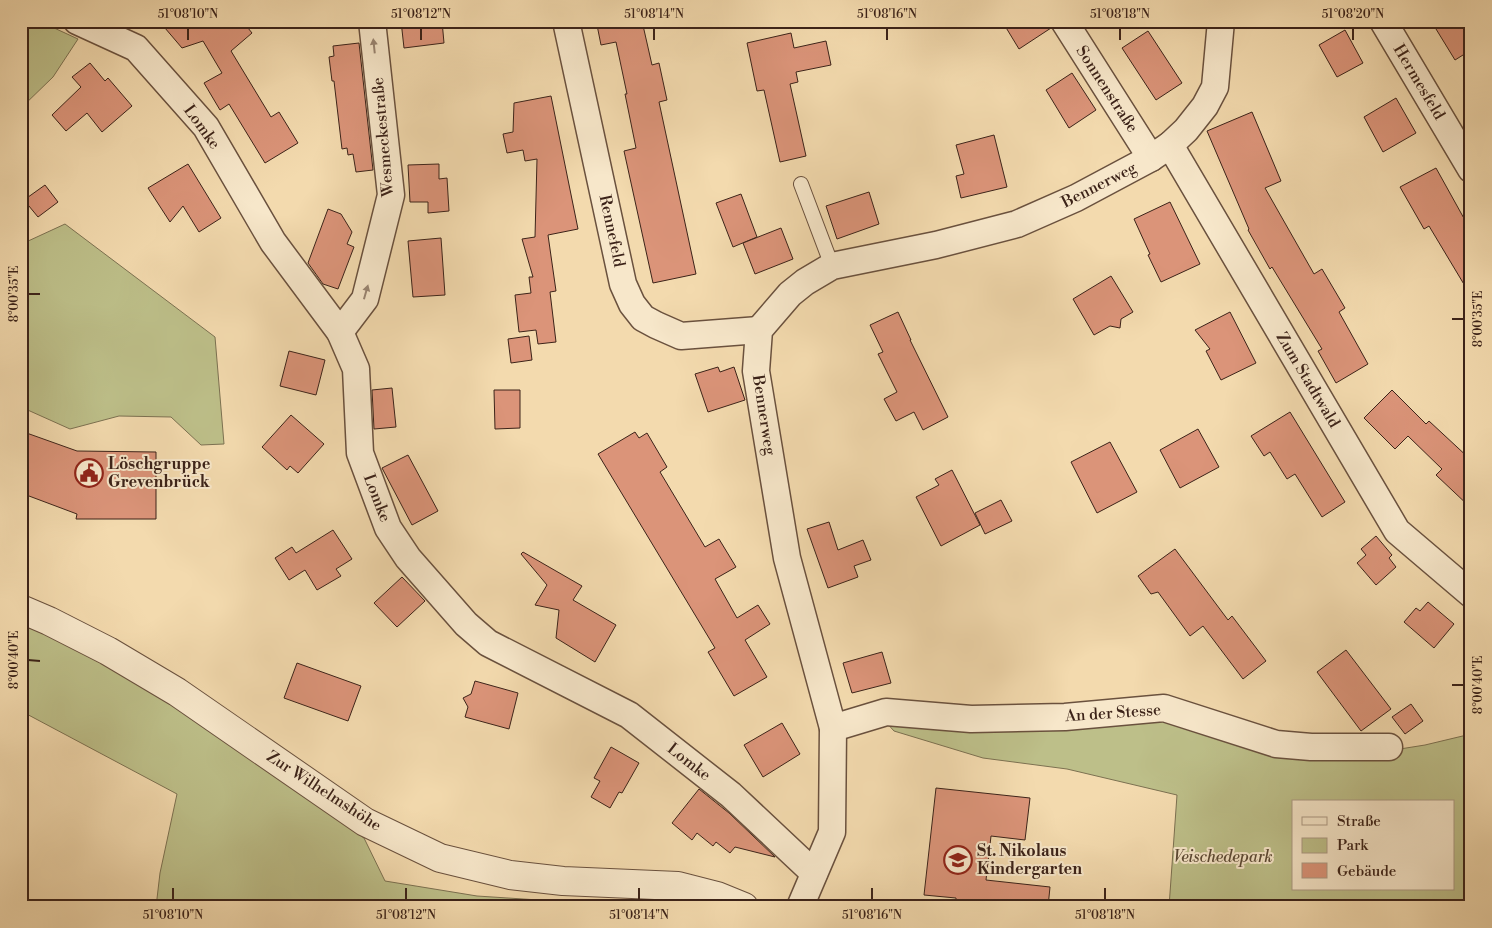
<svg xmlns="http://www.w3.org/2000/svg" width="1492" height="928" viewBox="0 0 1492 928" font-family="'Libre Bodoni',serif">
  <rect width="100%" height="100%" fill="#f3daae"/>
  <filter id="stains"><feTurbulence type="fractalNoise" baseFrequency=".004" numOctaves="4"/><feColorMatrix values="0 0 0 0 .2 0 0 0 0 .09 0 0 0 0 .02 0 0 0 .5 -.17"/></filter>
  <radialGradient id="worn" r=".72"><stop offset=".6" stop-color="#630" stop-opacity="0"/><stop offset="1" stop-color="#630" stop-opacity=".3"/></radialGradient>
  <!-- green -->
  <g fill="#bdbf89" stroke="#7c7151" fill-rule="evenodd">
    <polygon points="21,21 39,21 78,39 53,77 21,108"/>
    <polygon points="65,224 215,337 224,444 201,445 171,417 119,416 70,429 21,407 21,242 26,242"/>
    <polygon points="21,622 49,634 124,676 209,728 364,838 385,881 477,896 646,907 156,907 160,873 177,794 21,711"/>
    <path d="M1162 716 1381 752 1425 745 1471 734V907H1169L1177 795 1067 769 983 758 894 731 885 721ZM1293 802H1453V889H1293Z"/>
  </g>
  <!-- building -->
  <g fill="#db9479" stroke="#3c2319">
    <polygon points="159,21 252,21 253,27 248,28 252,33 231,51 271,117 279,112 298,143 265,163 229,104 220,110 204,83 222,73 203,41 182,48"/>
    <polygon points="401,21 442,21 444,43 404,48"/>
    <polygon points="600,21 642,21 652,65 659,63 667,100 659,102 696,274 653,283 624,151 636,148 625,94 627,94 616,42 601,45 597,25 601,25"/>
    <polygon points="1002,21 1049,21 1051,28 1019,49"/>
    <polygon points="1449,21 1471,21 1471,50 1455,60 1436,29"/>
    <polygon points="1345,30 1363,63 1337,77 1319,45"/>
    <polygon points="1148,31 1182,83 1156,100 1122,48"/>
    <polygon points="791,33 794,48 826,41 831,65 796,72 798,82 790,84 806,156 780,162 764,90 757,91 747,43"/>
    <polygon points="359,43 373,170 356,172 353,154 348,155 347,148 342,149 334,81 332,81 329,57 334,56 333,46"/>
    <polygon points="90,63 105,81 108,78 132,106 102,132 87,113 66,131 52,115 81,87 72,77"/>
    <polygon points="1072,73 1096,110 1069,128 1046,90"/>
    <polygon points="551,96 578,229 548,235 556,291 550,292 556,342 538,344 536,330 519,332 515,295 531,293 529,277 533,277 522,239 535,237 537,159 525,161 523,150 507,153 503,134 513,132 514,103"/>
    <polygon points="1396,98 1416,133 1383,152 1364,117"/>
    <polygon points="1252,112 1281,181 1265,188 1314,274 1322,269 1345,308 1339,312 1368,364 1336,383 1318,351 1322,349 1272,267 1270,269 1248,230 1249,229 1207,131"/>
    <polygon points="994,135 1007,187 961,198 956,176 964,174 956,145"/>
    <polygon points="188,164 221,218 199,232 183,206 170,222 148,188"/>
    <polygon points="439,164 439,179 447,178 449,211 428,213 428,202 410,202 408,165"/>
    <polygon points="1436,168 1471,231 1471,296 1429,226 1424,229 1400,187"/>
    <polygon points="45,185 58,202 38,217 24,200"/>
    <polygon points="869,192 879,224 837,239 826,206"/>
    <polygon points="741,194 757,237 733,247 716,203"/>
    <polygon points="1170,202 1200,264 1161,282 1148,255 1150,254 1134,219"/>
    <polygon points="328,209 341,214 352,232 347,244 354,247 338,289 323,284 308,263"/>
    <polygon points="781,228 793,259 755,274 743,243"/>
    <polygon points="441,238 445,295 413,297 408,241"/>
    <polygon points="1111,276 1133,312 1121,319 1120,328 1110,326 1094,335 1073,299"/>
    <polygon points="898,312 911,340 910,340 948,417 923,430 914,412 896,421 884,399 897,392 878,354 883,352 870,325"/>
    <polygon points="1230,312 1256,363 1221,380 1206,351 1210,349 1195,330"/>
    <polygon points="529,336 532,360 511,363 508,339"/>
    <polygon points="289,351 325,360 316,395 280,386"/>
    <polygon points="718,367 720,372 734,367 745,400 708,412 695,374"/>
    <polygon points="392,388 396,427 374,429 372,390"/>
    <polygon points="494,390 520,390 520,428 495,429"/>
    <polygon points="1392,390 1426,424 1429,421 1471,460 1471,508 1436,475 1442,469 1408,436 1395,449 1364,418"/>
    <polygon points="1290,412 1345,502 1322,517 1295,474 1287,479 1270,452 1264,456 1251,436"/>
    <polygon points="291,415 324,444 298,473 290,466 287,470 262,447"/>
    <polygon points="1198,429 1219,467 1180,488 1160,450"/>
    <polygon points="21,431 77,451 156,452 156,519 76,519 77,514 21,493"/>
    <polygon points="635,432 639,438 647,433 667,467 660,472 705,547 719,539 736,567 715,579 737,618 758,605 770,624 745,640 767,677 734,696 708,652 715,648 598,454"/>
    <polygon points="1110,442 1137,492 1097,513 1071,462"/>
    <polygon points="408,455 438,511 412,525 382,468"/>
    <polygon points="952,470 980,525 941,546 916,497 939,485 935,479"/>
    <polygon points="1001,500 1012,521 985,534 975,513"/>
    <polygon points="829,522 838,550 863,540 871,560 854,566 858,577 828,588 807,529"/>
    <polygon points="333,530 352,559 336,569 341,576 317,590 305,570 289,580 275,558 292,547 296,553"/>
    <polygon points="1376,536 1392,555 1389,558 1396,567 1376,585 1357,563 1366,555 1361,549"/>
    <polygon points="1175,549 1228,620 1232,616 1266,661 1243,679 1203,626 1190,636 1158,592 1151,594 1138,576"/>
    <polygon points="523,552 582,586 573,600 616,625 595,662 556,638 559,610 535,605 547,585 521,554"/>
    <polygon points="402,577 425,601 397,627 374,603"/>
    <polygon points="1428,602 1454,624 1434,648 1404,622 1416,608 1420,611"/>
    <polygon points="1346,650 1391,709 1361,731 1317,672"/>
    <polygon points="882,652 891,683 852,693 843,663"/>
    <polygon points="297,663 361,686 348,721 284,698"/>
    <polygon points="475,681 518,693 509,729 465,717 468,707 463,698 471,694"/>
    <polygon points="1411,704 1423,721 1405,734 1392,717"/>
    <polygon points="782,723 800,754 763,777 744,745"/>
    <polygon points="611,747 639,763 622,793 619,792 610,808 591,797 600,781 594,778"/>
    <polygon points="936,788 1030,798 1025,840 991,836 986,880 1050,887 1048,907 981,907 982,904 956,900 956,898 924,895"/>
    <polygon points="699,789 729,813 775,857 735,847 730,853 716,842 713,846 697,833 692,840 672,823"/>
  </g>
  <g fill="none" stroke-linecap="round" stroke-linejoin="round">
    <defs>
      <polyline id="service" points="801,184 832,266"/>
      <g id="minor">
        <polyline points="77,21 136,48 206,127 273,242 340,332 356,369 360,453 388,528 408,558 466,624 488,643 629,715 731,795 814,873"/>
        <polyline points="566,21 623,284 632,304 643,318 656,325 681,336 759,330"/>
        <polyline points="1064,21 1151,158"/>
        <polyline points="1383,21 1471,169"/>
        <polyline points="1170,145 1397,531 1471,594"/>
        <polyline points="340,332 365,299 391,195 372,21"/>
        <polyline points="833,728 886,712 971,719 1065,717 1164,708 1276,744 1311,747 1389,747"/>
        <polyline points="800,907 832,832 833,728 787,558 756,371 759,330 790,294 805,282 832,266 936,245 1017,224 1076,198 1151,158 1170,145 1186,130 1205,106 1215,87 1221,21"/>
      </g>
      <polyline id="tertiary" points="21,609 49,621 108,651 177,692 365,822 440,858 510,875 563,881 678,886 717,896 744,907"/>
    </defs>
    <!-- service casing -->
    <use href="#service" stroke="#6a513e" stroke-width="16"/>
    <!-- minor casing -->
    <use href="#minor" stroke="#6a513e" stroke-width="29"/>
    <!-- tertiary casing -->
    <use href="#tertiary" stroke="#6a513e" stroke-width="30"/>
    <!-- service -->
    <use href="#service" stroke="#f7e7ca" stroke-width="14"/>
    <!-- minor -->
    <use href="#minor" stroke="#f7e7ca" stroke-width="26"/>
    <!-- tertiary -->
    <use href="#tertiary" stroke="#f7e7ca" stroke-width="28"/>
  </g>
  <!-- one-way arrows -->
  <defs><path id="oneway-solid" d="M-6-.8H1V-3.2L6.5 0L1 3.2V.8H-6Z" transform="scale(1.25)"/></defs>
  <g fill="#9a8572">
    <use href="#oneway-solid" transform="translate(374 46) rotate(-96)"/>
    <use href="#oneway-solid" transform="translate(366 292) rotate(-74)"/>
  </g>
  <!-- ticks -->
  <path fill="none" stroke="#3c2319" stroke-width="2" d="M188 40V28M421 40V28M654 40V28M887 40V28M1120 40V28M1353 40V28M28 294H40M1452 319H1464M28 660 40 661M1452 685H1464M173 900V888M406 900V888M639 900V888M872 900V888M1105 900V888"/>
  <!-- icons -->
  <defs>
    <symbol id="civic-ring" viewBox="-11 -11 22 22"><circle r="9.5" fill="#f7e7ca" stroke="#8f2418" stroke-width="1.5"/><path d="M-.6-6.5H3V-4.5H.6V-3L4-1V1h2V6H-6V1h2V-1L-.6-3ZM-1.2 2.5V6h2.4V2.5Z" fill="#8f2418"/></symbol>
    <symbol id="school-ring" viewBox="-11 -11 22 22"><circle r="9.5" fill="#f7e7ca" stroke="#8f2418" stroke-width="1.5"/><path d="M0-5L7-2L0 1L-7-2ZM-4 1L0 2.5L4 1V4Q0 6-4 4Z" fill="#8f2418"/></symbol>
  </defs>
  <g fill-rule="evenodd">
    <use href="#civic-ring" x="73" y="457" width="32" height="32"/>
    <use href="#school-ring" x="942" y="844" width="32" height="32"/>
  </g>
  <g text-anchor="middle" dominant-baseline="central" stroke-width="4" stroke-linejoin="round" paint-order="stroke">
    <!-- street labels -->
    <g font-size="16" fill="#3c2319" stroke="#f7e7ca">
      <text transform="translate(1419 82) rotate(59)">Hermesfeld</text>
      <text transform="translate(1107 89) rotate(57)">Sonnenstraße</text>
      <text transform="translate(202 127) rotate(54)">Lomke</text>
      <text transform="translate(383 137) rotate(-95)">Wesmeckestraße</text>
      <text transform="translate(1099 185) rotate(-27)">Bennerweg</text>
      <text transform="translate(612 231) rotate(78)">Rennefeld</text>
      <text transform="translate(1308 380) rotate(59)">Zum Stadtwald</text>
      <text transform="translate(764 415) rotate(81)">Bennerweg</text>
      <text transform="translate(377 498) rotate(69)">Lomke</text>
      <text transform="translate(1113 713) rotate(-4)">An der Stesse</text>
      <text transform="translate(689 762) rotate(38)">Lomke</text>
      <text transform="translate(324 791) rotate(33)">Zur Wilhelmshöhe</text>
    </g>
    <!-- poi labels -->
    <g font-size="16" font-weight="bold" fill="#3c2319" stroke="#f7e7ca" text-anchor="start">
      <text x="108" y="464">Löschgruppe<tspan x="108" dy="18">Grevenbrück</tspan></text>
      <text x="977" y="851">St. Nikolaus<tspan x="977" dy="18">Kindergarten</tspan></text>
    </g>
    <!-- park labels -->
    <g font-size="16" font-style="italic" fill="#5c4a35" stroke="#f7e7ca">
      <text x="1223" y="857">Veischedepark</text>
    </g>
  </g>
  <!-- margin -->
  <rect width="1492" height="928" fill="none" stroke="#f3daae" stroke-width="55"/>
  <!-- legend -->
  <rect x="1292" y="800" width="162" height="90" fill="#f7e7ca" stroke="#ac9983"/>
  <rect x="1302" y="817" width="25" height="8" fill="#f7e7ca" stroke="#ac9983"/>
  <text x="1337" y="826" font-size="15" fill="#3c2319">Straße</text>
  <rect x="1302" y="838" width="25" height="15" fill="#bdbf89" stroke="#ac9983"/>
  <text x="1337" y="850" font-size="15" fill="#3c2319">Park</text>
  <rect x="1302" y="863" width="25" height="15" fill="#db9479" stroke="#ac9983"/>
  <text x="1337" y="876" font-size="15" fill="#3c2319">Gebäude</text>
  <rect x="28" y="28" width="1436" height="872" fill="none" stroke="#3c2319" stroke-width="2"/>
  <g font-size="12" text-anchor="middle" fill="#3c2319">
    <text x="188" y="18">51°08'10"N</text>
    <text x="421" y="18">51°08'12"N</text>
    <text x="654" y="18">51°08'14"N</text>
    <text x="887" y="18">51°08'16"N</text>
    <text x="1120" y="18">51°08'18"N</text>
    <text x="1353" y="18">51°08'20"N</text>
    <text transform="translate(14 294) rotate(-90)" y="4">8°00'35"E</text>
    <text transform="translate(1478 319) rotate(-90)" y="4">8°00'35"E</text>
    <text transform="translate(14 660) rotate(-90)" y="4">8°00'40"E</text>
    <text transform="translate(1478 685) rotate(-90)" y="4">8°00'40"E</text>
    <text x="173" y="919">51°08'10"N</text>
    <text x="406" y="919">51°08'12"N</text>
    <text x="639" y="919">51°08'14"N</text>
    <text x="872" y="919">51°08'16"N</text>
    <text x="1105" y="919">51°08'18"N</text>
  </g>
  <rect width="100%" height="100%" filter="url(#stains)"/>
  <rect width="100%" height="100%" fill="url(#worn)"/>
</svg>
